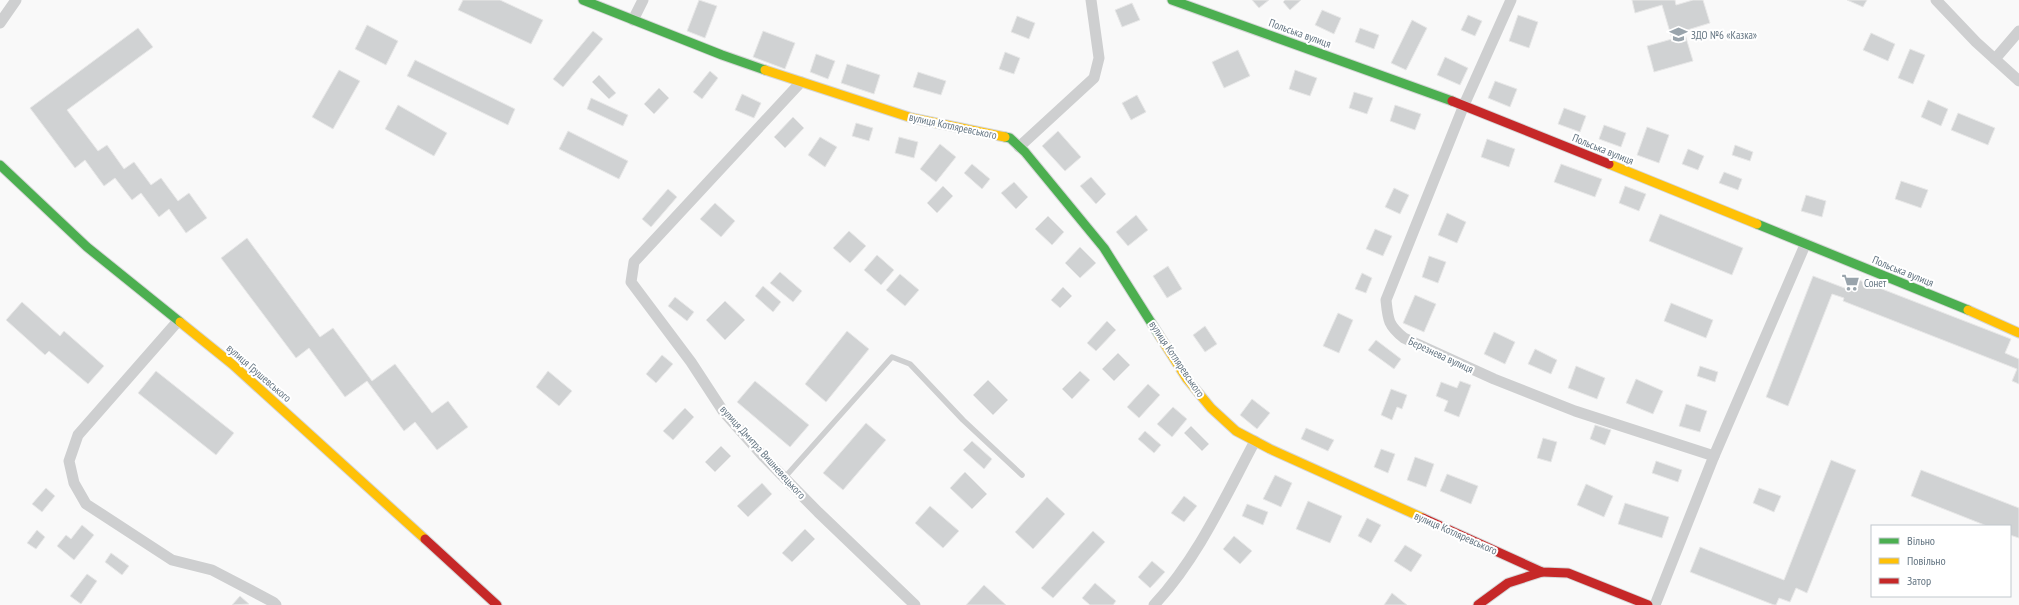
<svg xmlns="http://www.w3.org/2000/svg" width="2019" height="605" viewBox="0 0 2019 605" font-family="'PT Sans Narrow',sans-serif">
  <rect width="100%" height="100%" fill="#f9f9f9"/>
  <!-- building -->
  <g fill="#d0d2d3" stroke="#e8e8e8">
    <polygon points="463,0 500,0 543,20 531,44 458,10"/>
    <polygon points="699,0 717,6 705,38 687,31"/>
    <polygon points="1252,0 1269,0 1259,8"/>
    <polygon points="1285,0 1301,0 1290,10 1283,2"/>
    <polygon points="1632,0 1675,0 1676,5 1693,0 1703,0 1710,23 1684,31 1693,61 1654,72 1647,46 1672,39 1662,5 1635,13"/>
    <polygon points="1847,0 1867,0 1863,7"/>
    <polygon points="1132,3 1140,20 1122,27 1115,10"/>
    <polygon points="1322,10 1341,18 1334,34 1315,25"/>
    <polygon points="1468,15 1482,21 1475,36 1461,30"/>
    <polygon points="1518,15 1538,22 1529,48 1509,41"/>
    <polygon points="1017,16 1035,23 1029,39 1011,32"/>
    <polygon points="1412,20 1427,28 1406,70 1391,63"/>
    <polygon points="367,25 398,41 386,65 355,49"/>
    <polygon points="138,28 153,47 67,110 98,151 107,145 124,169 134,162 151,185 161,178 178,201 189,193 207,218 186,233 169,209 159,217 141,193 132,200 115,178 104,186 85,160 75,168 30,108"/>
    <polygon points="1360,28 1379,35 1374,49 1355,42"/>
    <polygon points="593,31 603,39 563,87 553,79"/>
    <polygon points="763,31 795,43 785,69 753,57"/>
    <polygon points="1871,33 1895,44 1888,61 1863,50"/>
    <polygon points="1910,49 1925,55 1913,84 1898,78"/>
    <polygon points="1238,50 1250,76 1224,88 1212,62"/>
    <polygon points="1005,52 1020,58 1014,74 999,69"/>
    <polygon points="816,54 835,61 828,79 810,72"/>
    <polygon points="1445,57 1468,68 1460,85 1437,75"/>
    <polygon points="415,60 515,109 508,125 407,76"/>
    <polygon points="847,64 880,75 874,94 841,83"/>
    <polygon points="339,70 360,81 333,129 312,117"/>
    <polygon points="1295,70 1317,78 1310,96 1289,89"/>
    <polygon points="710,71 718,78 702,99 693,92"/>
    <polygon points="918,72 946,81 941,95 913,87"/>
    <polygon points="599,75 616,93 609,99 592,82"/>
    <polygon points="1495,81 1517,89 1510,107 1488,98"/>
    <polygon points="659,88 669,98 654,114 644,104"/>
    <polygon points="1354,92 1373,98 1367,114 1349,108"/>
    <polygon points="742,94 761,103 754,118 735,110"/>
    <polygon points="1137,95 1146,112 1131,120 1122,103"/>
    <polygon points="591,98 628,115 623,126 587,109"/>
    <polygon points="1928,100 1948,109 1941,126 1921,117"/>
    <polygon points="398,105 447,133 434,156 385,129"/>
    <polygon points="1395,105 1421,114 1415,130 1390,121"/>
    <polygon points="1564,108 1586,116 1580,132 1558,124"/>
    <polygon points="1958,113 1995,128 1988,145 1951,130"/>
    <polygon points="793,117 804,128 785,148 774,137"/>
    <polygon points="856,123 873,128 869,141 852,136"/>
    <polygon points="1604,125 1626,133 1621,147 1599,139"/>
    <polygon points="1647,127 1669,135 1659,163 1637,155"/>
    <polygon points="568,131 628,161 619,179 559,149"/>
    <polygon points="1058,131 1081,157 1065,171 1042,146"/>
    <polygon points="820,137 837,147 825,167 808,155"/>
    <polygon points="899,137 918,142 914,158 895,153"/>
    <polygon points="1487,139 1515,149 1509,167 1481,157"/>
    <polygon points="940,144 956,157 936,182 920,169"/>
    <polygon points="1735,145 1753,152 1750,161 1732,155"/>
    <polygon points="1688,149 1704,156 1698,170 1682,164"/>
    <polygon points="972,164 990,179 982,189 964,173"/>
    <polygon points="1561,164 1602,179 1595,197 1554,182"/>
    <polygon points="1724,172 1742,179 1738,190 1719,183"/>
    <polygon points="1091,177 1106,194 1096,204 1080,186"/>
    <polygon points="1901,181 1928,190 1921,208 1895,199"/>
    <polygon points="1014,182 1028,197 1016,209 1001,193"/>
    <polygon points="943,186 953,196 937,213 927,203"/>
    <polygon points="1625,186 1646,194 1639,211 1619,203"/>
    <polygon points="1394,188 1409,195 1400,214 1385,207"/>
    <polygon points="668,189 677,197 651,227 642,219"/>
    <polygon points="1806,195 1826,201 1822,217 1801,211"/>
    <polygon points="715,203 735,221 721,237 700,219"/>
    <polygon points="1447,213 1466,222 1457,243 1438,235"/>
    <polygon points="1660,214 1743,248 1732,275 1649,241"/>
    <polygon points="1136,215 1148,230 1128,246 1116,232"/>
    <polygon points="1048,216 1064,232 1052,245 1035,229"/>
    <polygon points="1375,229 1392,236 1383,256 1366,249"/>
    <polygon points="849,231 866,246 850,263 833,248"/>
    <polygon points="247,238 320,337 333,328 372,381 395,364 432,413 448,401 468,427 437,450 415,422 404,431 367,381 345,397 309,348 296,358 221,258"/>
    <polygon points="1080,247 1096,263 1080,278 1065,263"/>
    <polygon points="877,255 894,270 881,285 864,270"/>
    <polygon points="1429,256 1446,262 1438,283 1422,277"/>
    <polygon points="1168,266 1182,289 1167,298 1153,276"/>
    <polygon points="780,272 802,291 793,302 770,283"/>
    <polygon points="1362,273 1372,278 1366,293 1355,289"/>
    <polygon points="900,274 919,290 905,306 886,290"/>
    <polygon points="1813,276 1847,289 1851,277 2011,339 2005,353 2019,359 2019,384 2012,381 2017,369 1843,301 1844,298 1832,294 1788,406 1766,397"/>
    <polygon points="763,286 781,302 773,312 755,296"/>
    <polygon points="1063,287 1072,296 1060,308 1051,300"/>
    <polygon points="1415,295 1436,304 1424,332 1403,323"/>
    <polygon points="675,297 694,312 687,321 668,306"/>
    <polygon points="725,301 745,320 725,340 706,320"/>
    <polygon points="22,302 60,336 64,331 104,366 88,384 49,351 45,355 6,320"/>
    <polygon points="1671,303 1713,320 1706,338 1664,321"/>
    <polygon points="1338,313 1353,320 1339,353 1323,346"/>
    <polygon points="1107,321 1116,330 1096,351 1087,343"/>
    <polygon points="1205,326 1217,344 1205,352 1193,335"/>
    <polygon points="847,331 869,349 826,402 805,384"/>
    <polygon points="1494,332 1515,342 1505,364 1484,354"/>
    <polygon points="1376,340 1401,359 1394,369 1368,350"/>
    <polygon points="1535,349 1557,360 1551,374 1528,364"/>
    <polygon points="1118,353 1130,365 1114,381 1102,369"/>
    <polygon points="662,355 673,364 656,383 646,374"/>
    <polygon points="1576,366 1605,378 1597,399 1568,388"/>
    <polygon points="1700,366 1718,372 1715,382 1697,376"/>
    <polygon points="156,371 234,433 216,455 138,393"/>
    <polygon points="548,371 572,391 559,406 536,387"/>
    <polygon points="1080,371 1090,380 1072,399 1062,389"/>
    <polygon points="1636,379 1663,391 1653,414 1626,403"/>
    <polygon points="988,380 1008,400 993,415 973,395"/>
    <polygon points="755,381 809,425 790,447 737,402"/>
    <polygon points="1460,381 1471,385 1459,417 1444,411 1448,401 1436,396 1441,382 1457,388"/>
    <polygon points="1148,384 1160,395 1139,418 1127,407"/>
    <polygon points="1391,389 1407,395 1402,409 1397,407 1392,420 1381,415"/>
    <polygon points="1252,399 1270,413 1257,429 1240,415"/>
    <polygon points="1686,404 1707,411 1700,432 1679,426"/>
    <polygon points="1173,407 1187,419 1172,437 1157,424"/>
    <polygon points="685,408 694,417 673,440 663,431"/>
    <polygon points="866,423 886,440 843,490 823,473"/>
    <polygon points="1595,425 1611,430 1605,445 1590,439"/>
    <polygon points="1191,426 1209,444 1202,451 1184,433"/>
    <polygon points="1306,428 1334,440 1328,451 1301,439"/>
    <polygon points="1145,431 1161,445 1154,453 1138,439"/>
    <polygon points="1543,438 1557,442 1551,462 1537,458"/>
    <polygon points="972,441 992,459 984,469 963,450"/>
    <polygon points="721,446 731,456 715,472 705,462"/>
    <polygon points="1381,449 1395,454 1388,473 1374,467"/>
    <polygon points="1415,457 1434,464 1426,487 1407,480"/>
    <polygon points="1831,460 1856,470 1807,593 1796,588 1790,602 1779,598 1776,605 1774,605 1690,572 1700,547 1784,580"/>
    <polygon points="1656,461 1682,470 1678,482 1652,473"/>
    <polygon points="1921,470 2019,508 2019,538 2010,535 2010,526 1987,526 1911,496"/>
    <polygon points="965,472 987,494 972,509 950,488"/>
    <polygon points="1447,474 1478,486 1471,504 1440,491"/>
    <polygon points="1275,475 1292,483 1281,507 1263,499"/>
    <polygon points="762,483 772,494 748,517 737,506"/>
    <polygon points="1586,484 1613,496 1604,517 1577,505"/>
    <polygon points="46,488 55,496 42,512 32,504"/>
    <polygon points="1759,488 1781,496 1774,512 1753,503"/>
    <polygon points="1184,496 1197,506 1184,522 1171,513"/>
    <polygon points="1047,497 1065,514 1033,549 1015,532"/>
    <polygon points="1308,501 1342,516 1330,543 1296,529"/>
    <polygon points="1625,503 1669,517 1662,538 1618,524"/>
    <polygon points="1247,504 1268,512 1263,525 1242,516"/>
    <polygon points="930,506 959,531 943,548 915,523"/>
    <polygon points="1367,518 1381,525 1371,543 1358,536"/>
    <polygon points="82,525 94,535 74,560 57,546 66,535 71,539"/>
    <polygon points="805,529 815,539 792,562 782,553"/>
    <polygon points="37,530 45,537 36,549 27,543"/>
    <polygon points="1093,531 1105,542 1053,598 1041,588"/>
    <polygon points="1234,536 1252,551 1240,564 1223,549"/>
    <polygon points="1405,545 1422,555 1411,572 1394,561"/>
    <polygon points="111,553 129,566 122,575 105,562"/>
    <polygon points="1152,561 1165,572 1150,588 1138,577"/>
    <polygon points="87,574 97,581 81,604 70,596"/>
    <polygon points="1095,583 1116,601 1113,605 1090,605 1082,598"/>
    <polygon points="984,585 1006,605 966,605"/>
    <polygon points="1392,593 1407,605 1384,605"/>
    <polygon points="240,596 249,604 232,605"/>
  </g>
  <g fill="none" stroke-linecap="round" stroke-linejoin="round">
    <defs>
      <g id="fast">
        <polyline points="583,0 722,55 765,70"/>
        <polyline points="1172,0 1452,101"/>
        <polyline points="1005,137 1010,138 1025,152 1104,248 1159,335"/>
        <polyline points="0,165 87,247 180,322"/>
        <polyline points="1757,224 1968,310"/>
      </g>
      <g id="slow">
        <polyline points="765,70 912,118 1005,137"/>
        <polyline points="1609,164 1757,224"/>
        <polyline points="1968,310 2019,333"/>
        <polyline points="180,322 232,364 425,539"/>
        <polyline points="1159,335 1187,379 1211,408 1236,431 1270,449 1423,518"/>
      </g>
      <g id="jam">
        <polyline points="1452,101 1609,164"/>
        <polyline points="1423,518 1542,572 1568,573 1648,605"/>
        <polyline points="425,539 497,605"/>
        <polyline points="1478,605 1508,583 1542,572"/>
      </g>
    </defs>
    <!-- fast casing -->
    <use href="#fast" stroke="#d5d6d7" stroke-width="11"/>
    <!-- slow casing -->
    <use href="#slow" stroke="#d5d6d7" stroke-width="11"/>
    <!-- jam casing -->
    <use href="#jam" stroke="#d5d6d7" stroke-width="11"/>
    <!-- lane -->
    <polyline stroke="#cecfd0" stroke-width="5.5" points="785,477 892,357 910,364 963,420 1022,475"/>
    <!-- street -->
    <g stroke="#cecfd0" stroke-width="11">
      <path d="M1511 0 1464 105 1386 300C1388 320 1388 325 1404 338L1494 379 1575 411 1714 456"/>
      <polyline points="1936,0 1976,42 2019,81"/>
      <polyline points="633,20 643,0"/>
      <polyline points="0,23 16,0"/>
      <polyline points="1995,59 2019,31"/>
      <polyline points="801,82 634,262 631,282 691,362 723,411 764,457 818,512 915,605"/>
      <polyline points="1019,147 1094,78 1099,58 1091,0"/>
      <polyline points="178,321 78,435 69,461 74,483 86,504 172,560 212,570 273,602 276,605"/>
      <path d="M1154 605C1198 558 1225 497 1255 441"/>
      <polyline points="1655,605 1714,456 1805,245"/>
    </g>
    <!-- fast -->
    <use href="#fast" stroke="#4caf50" stroke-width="9"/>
    <!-- slow -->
    <use href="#slow" stroke="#ffc107" stroke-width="9"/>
    <!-- jam -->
    <use href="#jam" stroke="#c62828" stroke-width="9"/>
  </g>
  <!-- icons -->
  <defs>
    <symbol id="school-bare" viewBox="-9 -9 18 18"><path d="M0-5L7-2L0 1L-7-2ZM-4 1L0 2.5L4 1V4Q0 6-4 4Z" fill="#99a4ac" stroke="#fff" stroke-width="2.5" paint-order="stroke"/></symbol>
    <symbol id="supermarket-bare" viewBox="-9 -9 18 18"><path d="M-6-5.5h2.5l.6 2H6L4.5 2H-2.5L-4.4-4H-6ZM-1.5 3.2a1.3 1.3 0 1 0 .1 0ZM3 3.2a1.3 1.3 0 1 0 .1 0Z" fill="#99a4ac" stroke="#fff" stroke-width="2.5" paint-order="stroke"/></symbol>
  </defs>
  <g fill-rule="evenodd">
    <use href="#school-bare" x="1666" y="22" width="25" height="25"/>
    <use href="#supermarket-bare" x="1838" y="270" width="25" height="25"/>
  </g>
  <g text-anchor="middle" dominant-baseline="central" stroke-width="4" stroke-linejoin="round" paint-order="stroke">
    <!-- street labels -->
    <g font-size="11" fill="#657683" stroke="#fff">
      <text transform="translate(1300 33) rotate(20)">Польська вулиця</text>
      <text transform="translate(953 126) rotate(12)">вулиця Котляревського</text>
      <text transform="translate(1603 149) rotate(22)">Польська вулиця</text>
      <text transform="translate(1903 271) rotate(22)">Польська вулиця</text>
      <text transform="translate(1441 355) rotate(25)">Березнева вулиця</text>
      <text transform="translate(1177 359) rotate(56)">вулиця Котляревського</text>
      <text transform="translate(259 373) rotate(41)">вулиця Грушевського</text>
      <text transform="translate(763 452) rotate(48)">вулиця Дмитра Вишневецького</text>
      <text transform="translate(1456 533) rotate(24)">вулиця Котляревського</text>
    </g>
    <!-- poi labels -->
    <g font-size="11" fill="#657683" stroke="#fff" text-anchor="start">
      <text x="1691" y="35">ЗДО №6 «Казка»</text>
      <text x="1864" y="283">Сонет</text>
    </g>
  </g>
  <!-- legend -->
  <rect x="1871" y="525" width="140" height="72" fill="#ffffff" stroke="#c1c8cd"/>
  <rect x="1879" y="538" width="20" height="6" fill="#4caf50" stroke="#c1c8cd"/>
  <text x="1907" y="545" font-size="12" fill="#657683">Вільно</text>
  <rect x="1879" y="558" width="20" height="6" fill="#ffc107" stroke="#c1c8cd"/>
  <text x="1907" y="565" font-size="12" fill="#657683">Повільно</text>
  <rect x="1879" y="578" width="20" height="6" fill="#c62828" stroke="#c1c8cd"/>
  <text x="1907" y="585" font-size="12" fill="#657683">Затор</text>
</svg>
